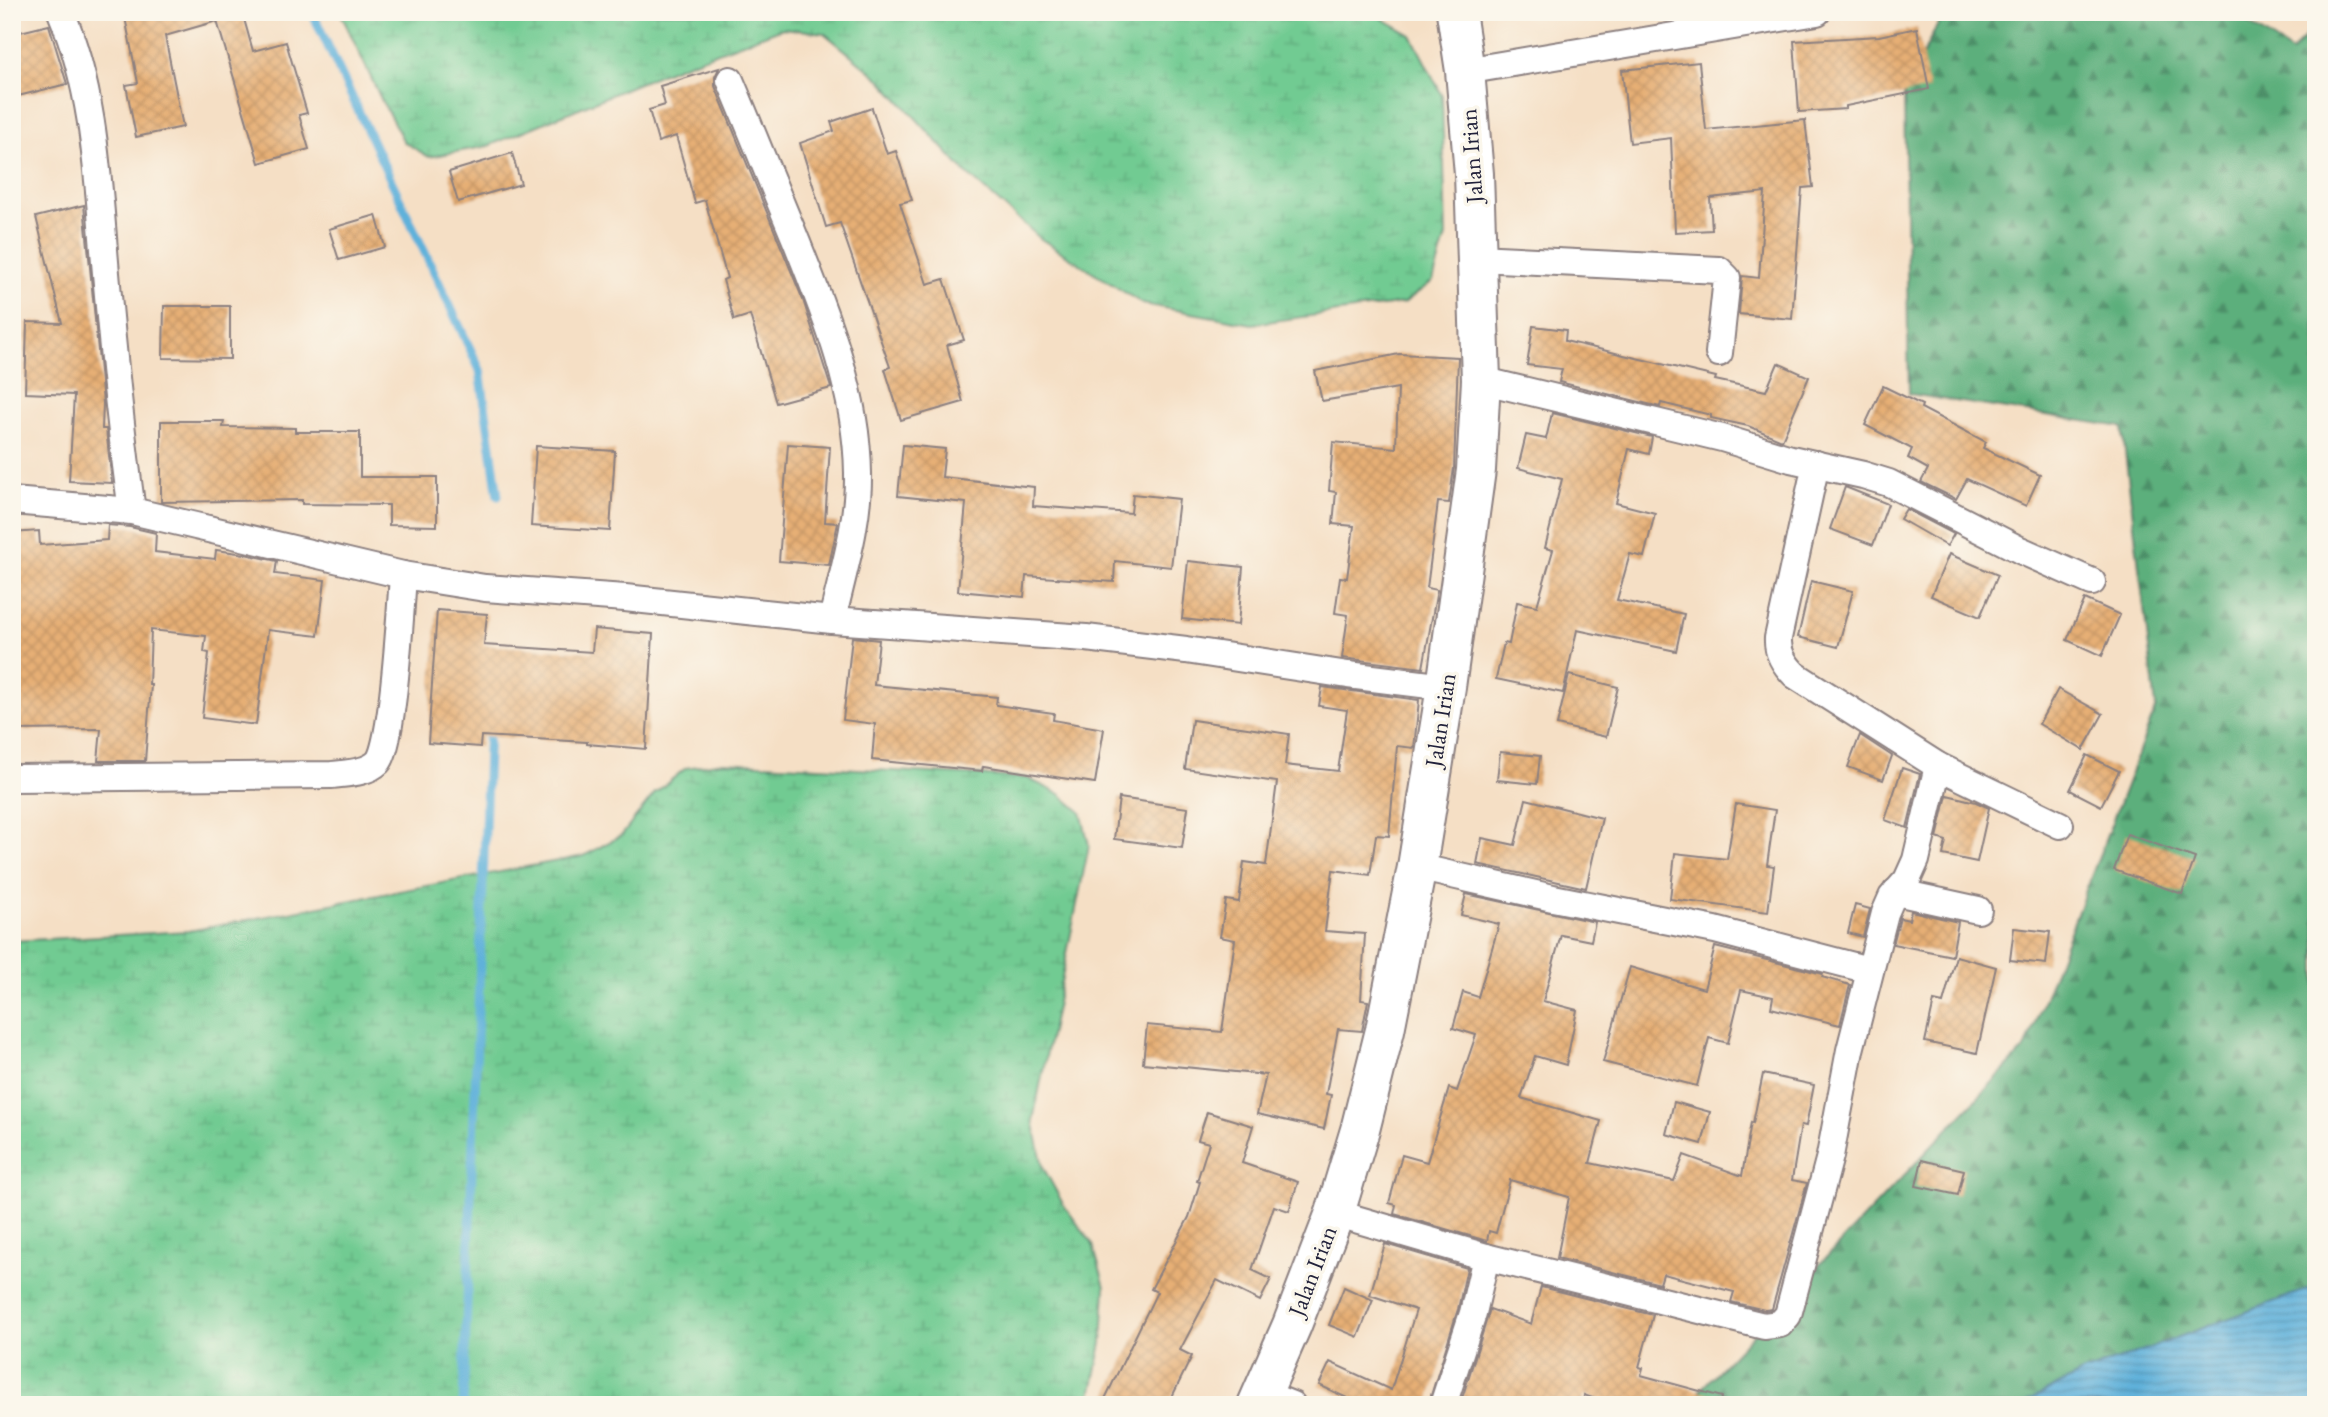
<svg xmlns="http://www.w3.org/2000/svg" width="2328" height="1417" viewBox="0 0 2328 1417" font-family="'EB Garamond',serif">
  <defs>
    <pattern id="forest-firs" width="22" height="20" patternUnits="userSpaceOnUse" patternTransform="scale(1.75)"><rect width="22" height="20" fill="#5caf7c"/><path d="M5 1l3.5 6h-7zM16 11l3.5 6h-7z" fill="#4c8e67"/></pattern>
    <pattern id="wetland-marsh" width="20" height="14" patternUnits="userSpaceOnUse" patternTransform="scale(1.75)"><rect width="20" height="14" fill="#71cb92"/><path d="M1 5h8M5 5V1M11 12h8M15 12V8" fill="none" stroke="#62ae7f"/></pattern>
    <pattern id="water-rules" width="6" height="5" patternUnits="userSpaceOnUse" patternTransform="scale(1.75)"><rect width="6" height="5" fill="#5fb1da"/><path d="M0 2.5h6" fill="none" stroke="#4e90b2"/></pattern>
    <pattern id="building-cross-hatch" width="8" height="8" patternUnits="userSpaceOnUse" patternTransform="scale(1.75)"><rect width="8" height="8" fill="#e6af75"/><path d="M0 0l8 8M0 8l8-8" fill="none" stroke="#c59666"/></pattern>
  </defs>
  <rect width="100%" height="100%" fill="#fbf7ec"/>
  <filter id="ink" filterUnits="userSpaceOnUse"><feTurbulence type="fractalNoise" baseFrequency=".0143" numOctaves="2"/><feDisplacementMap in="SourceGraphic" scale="14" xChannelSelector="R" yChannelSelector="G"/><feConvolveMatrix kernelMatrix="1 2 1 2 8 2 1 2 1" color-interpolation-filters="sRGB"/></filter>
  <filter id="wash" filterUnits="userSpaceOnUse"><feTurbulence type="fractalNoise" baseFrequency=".00686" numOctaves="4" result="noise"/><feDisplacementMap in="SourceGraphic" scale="28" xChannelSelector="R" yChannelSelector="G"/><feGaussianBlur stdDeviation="1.57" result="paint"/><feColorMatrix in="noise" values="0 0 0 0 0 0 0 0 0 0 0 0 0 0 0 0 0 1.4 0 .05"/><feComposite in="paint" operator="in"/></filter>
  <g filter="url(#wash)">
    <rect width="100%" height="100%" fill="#f5dfc5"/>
    <!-- forest -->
    <polygon fill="url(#forest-firs)" stroke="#3f685c" stroke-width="2" points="1944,12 2231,12 2292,52 2316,23 2316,1405 1686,1405 2026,1047 2156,707 2122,427 1909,394 1904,92"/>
    <!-- wetland -->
    <g fill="url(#wetland-marsh)" stroke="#4a7666" stroke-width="2">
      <polygon points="340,12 1371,12 1411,35 1442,95 1446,236 1433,281 1404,303 1252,324 1143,304 1041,239 965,172 881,80 824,33 783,28 675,68 488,146 429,157 404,142 382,101"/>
      <polygon points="723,762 1027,778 1060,794 1081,812 1089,845 1033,1120 1043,1167 1063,1204 1093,1245 1105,1287 1102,1343 1089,1405 12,1405 12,941 189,931 584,856 622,835 655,793 686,768"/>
    </g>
    <!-- water -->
    <polygon fill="url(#water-rules)" stroke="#406a8a" stroke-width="2" points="2316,1286 2316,1405 2021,1405 2082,1373"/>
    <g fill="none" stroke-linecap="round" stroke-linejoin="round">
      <!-- stream -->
      <g stroke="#5fb1da" stroke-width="9">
        <polyline points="312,12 480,370 498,496"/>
        <polyline points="463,1405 489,725"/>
      </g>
    </g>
    <g id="blocks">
      <!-- building -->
      <g fill="url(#building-cross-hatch)">
        <polygon points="124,12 242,12 253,51 286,42 307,113 299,115 309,149 259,163 217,21 165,36 183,127 136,137 126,85 138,83"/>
        <polygon points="49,25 67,84 18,96 12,72 12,34"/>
        <polygon points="1917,28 1929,89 1846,106 1846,109 1799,112 1794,41 1879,36"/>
        <polygon points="1699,62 1706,130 1805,120 1813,187 1802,188 1792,319 1739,314 1742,276 1759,278 1765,192 1710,198 1712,230 1675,232 1671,138 1630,143 1622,70"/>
        <polygon points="719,68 715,77 715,86 803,300 831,388 776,403 750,315 734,320 723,280 727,278 705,200 695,203 676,136 658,142 649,110 665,105 660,86"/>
        <polygon points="872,108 887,154 896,151 912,200 900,203 927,284 944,279 964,340 947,345 963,402 901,420 885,369 890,367 840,223 826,227 800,143 834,131 831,122"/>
        <polygon points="512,153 521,184 458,202 449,172"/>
        <polygon points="84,205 103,403 102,429 106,429 112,483 69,481 74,395 25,393 27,322 62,323 36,217"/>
        <polygon points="376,215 385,247 339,260 329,229"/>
        <polygon points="164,306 230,306 230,359 163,358"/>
        <polygon points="1533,326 1566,330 1565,341 1716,377 1715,380 1766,391 1778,363 1809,377 1782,440 1748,426 1711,418 1711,415 1661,403 1660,407 1559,382 1562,369 1527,365"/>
        <polygon points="1399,354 1458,357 1454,468 1449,503 1438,502 1427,588 1437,590 1423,668 1342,658 1348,615 1335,613 1340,577 1347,578 1354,526 1333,524 1336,492 1329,491 1333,442 1396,448 1398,388 1322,401 1315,371"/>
        <polygon points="1883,386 1922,405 1921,408 1986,442 1983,448 2040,475 2026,506 1967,479 1956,499 1921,482 1928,469 1908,458 1912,449 1865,425"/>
        <polygon points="1552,413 1652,437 1649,454 1629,449 1616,503 1655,513 1644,557 1630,554 1617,600 1684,614 1676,651 1577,630 1563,693 1496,679 1504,643 1509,644 1517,602 1537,606 1553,550 1545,548 1562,479 1518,468 1526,435 1546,439"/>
        <polygon points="161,421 224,421 223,427 295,428 295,432 360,432 360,477 437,477 437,526 389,525 389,505 302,504 302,500 161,502"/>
        <polygon points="788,444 830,447 825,522 838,523 829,565 779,561"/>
        <polygon points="903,445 945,449 942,477 1034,487 1033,506 1131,513 1133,494 1179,499 1171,567 1115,561 1114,582 1026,576 1024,597 958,591 966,503 898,496"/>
        <polygon points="536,446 615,451 610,531 531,526"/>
        <polygon points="1845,487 1888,504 1873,545 1830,529"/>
        <polygon points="1906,509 1954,534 1947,546 1900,519"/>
        <polygon points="108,525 130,527 156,533 155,552 215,559 216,550 245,554 277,561 275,574 325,580 318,636 268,630 256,725 202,718 209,653 204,652 206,636 151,630 149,685 151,685 145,761 98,761 101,729 12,730 12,533 39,531 40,545 107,540"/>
        <polygon points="1949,554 1998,575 1980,617 1931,596"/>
        <polygon points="1188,561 1243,567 1238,625 1182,619"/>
        <polygon points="1811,581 1853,591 1838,647 1798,637"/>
        <polygon points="2085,599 2120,615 2102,656 2067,640"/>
        <polygon points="437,610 487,614 484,645 592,652 594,629 653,634 646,749 587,744 587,742 481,736 480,747 428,743"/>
        <polygon points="852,637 879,640 874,685 997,697 996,705 1054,713 1053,720 1104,729 1095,783 983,766 982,771 872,760 875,724 843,720"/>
        <polygon points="1569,675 1618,687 1606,737 1557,725"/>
        <polygon points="1322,687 1419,700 1414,748 1397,746 1389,836 1376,835 1370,875 1333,870 1325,931 1365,934 1361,1000 1368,1001 1362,1031 1338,1029 1326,1094 1331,1095 1324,1129 1257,1114 1266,1075 1143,1063 1147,1025 1222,1032 1235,940 1220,937 1226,900 1239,902 1244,862 1266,865 1277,782 1185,769 1192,720 1289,734 1285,765 1338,771 1347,710 1319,706"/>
        <polygon points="2058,689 2103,714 2083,750 2039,724"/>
        <polygon points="1860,735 1892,756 1883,780 1848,767"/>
        <polygon points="1500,752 1540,756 1537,784 1497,780"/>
        <polygon points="2087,755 2119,771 2101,806 2070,790"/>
        <polygon points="1902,768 1920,774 1907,828 1885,820"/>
        <polygon points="1947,795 1976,802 1989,808 1977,862 1943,855 1946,841 1937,838"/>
        <polygon points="1119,798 1188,808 1182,848 1114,839"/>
        <polygon points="1526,799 1602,818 1586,888 1477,864 1482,838 1515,845"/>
        <polygon points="1736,804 1775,810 1767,865 1774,866 1768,912 1670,899 1675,853 1727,859"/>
        <polygon points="2127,834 2195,858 2182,894 2114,870"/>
        <polygon points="1466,894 1595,922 1591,941 1561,935 1543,1001 1577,1010 1566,1065 1535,1056 1521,1098 1601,1121 1590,1163 1674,1181 1684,1155 1742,1176 1751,1122 1753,1123 1763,1074 1814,1085 1806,1126 1801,1125 1792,1180 1807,1183 1772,1309 1765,1310 1731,1302 1734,1292 1663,1274 1660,1284 1557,1258 1569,1197 1510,1180 1496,1233 1489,1231 1487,1241 1394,1214 1396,1205 1389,1203 1402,1155 1427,1162 1449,1088 1457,1091 1476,1035 1453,1028 1463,992 1478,997 1499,924 1461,915"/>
        <polygon points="1855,905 1870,909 1863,937 1848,933"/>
        <polygon points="1911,911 1958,922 1952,956 1893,944 1900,918 1909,920"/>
        <polygon points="2014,928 2050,932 2046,964 2010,960"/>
        <polygon points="1715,947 1823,974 1822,977 1850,985 1840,1025 1771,1008 1773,997 1741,990 1728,1043 1709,1038 1697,1086 1603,1062 1630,967 1704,989"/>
        <polygon points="1956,956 1996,967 1977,1053 1925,1042 1934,1001 1943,1003"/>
        <polygon points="1674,1102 1710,1112 1702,1144 1666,1134"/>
        <polygon points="1207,1112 1253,1126 1242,1163 1298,1182 1289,1211 1274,1206 1252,1270 1271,1279 1260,1301 1217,1280 1180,1350 1192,1356 1168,1405 1102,1405 1157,1292 1151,1289 1189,1217 1200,1182 1197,1181 1209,1143 1198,1140"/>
        <polygon points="1922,1160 1964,1170 1958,1195 1916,1186"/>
        <polygon points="1385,1244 1467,1268 1458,1309 1428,1405 1362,1405 1319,1385 1330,1362 1391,1390 1416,1310 1370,1295"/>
        <polygon points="1344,1287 1373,1300 1358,1337 1329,1325"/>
        <polygon points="1541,1287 1653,1315 1639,1367 1643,1368 1641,1375 1722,1397 1721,1405 1611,1405 1584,1395 1583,1405 1460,1405 1490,1309 1531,1324"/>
      </g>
    </g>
  </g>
  <g filter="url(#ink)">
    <use href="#blocks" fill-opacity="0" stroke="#8c8080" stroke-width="2"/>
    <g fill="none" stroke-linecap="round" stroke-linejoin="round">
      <defs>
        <g id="minor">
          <path d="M61 12C96 95 98 185 106 273 113 353 121 432 132 511"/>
          <polyline points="1465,71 1817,12"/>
          <path d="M730 80C752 132 773 185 795 238 825 313 857 391 858 473 859 522 843 572 832 620"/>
          <polyline points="1477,258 1719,270 1727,278 1719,353"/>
          <polyline points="1481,380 1722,438 1791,459 1863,475 1889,483 2020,550 2092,582"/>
          <path d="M1816 464 1778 638C1777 653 1784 664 1795 675L1938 766 2060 825"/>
          <polyline points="12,501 132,511 403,575 485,588 625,598 832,620 1086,638 1186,650 1348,675 1446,687"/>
          <path d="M12 778 332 775C347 773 367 773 378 762 393 747 401 604 403 575"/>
          <polyline points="1417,867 1553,898 1715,930 1869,970"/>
          <polyline points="1896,892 1978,910"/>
          <polyline points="1335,1213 1486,1257 1764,1326 1780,1324 1788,1315 1830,1156 1850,1050 1885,913 1892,897 1907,880 1916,860 1938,766"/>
          <polyline points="1262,1393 1292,1405"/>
          <polyline points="1443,1405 1473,1313 1486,1257"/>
        </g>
        <polyline id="primary" points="1257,1405 1292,1325 1335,1213 1360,1130 1385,1030 1417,867 1446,687 1476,470 1481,380 1474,174 1465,71 1456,12"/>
      </defs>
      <!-- minor casing -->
      <use href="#minor" stroke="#8c8080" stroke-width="30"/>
      <!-- primary casing -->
      <use href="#primary" stroke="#8c8080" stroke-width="42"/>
      <!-- minor -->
      <use href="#minor" stroke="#fff" stroke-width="26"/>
      <!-- primary -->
      <use href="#primary" stroke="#fff" stroke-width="38"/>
    </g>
  </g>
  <g text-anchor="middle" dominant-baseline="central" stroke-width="7" stroke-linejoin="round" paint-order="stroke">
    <!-- street labels -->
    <g font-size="24" fill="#22223b" stroke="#fbf7ec">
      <text transform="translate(1471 156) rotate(-94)">Jalan Irian</text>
      <text transform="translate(1440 720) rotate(-81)">Jalan Irian</text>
      <text transform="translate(1312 1271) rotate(-69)">Jalan Irian</text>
    </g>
  </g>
  <!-- margin -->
  <rect width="2328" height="1417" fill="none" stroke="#fbf7ec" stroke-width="42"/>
</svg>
